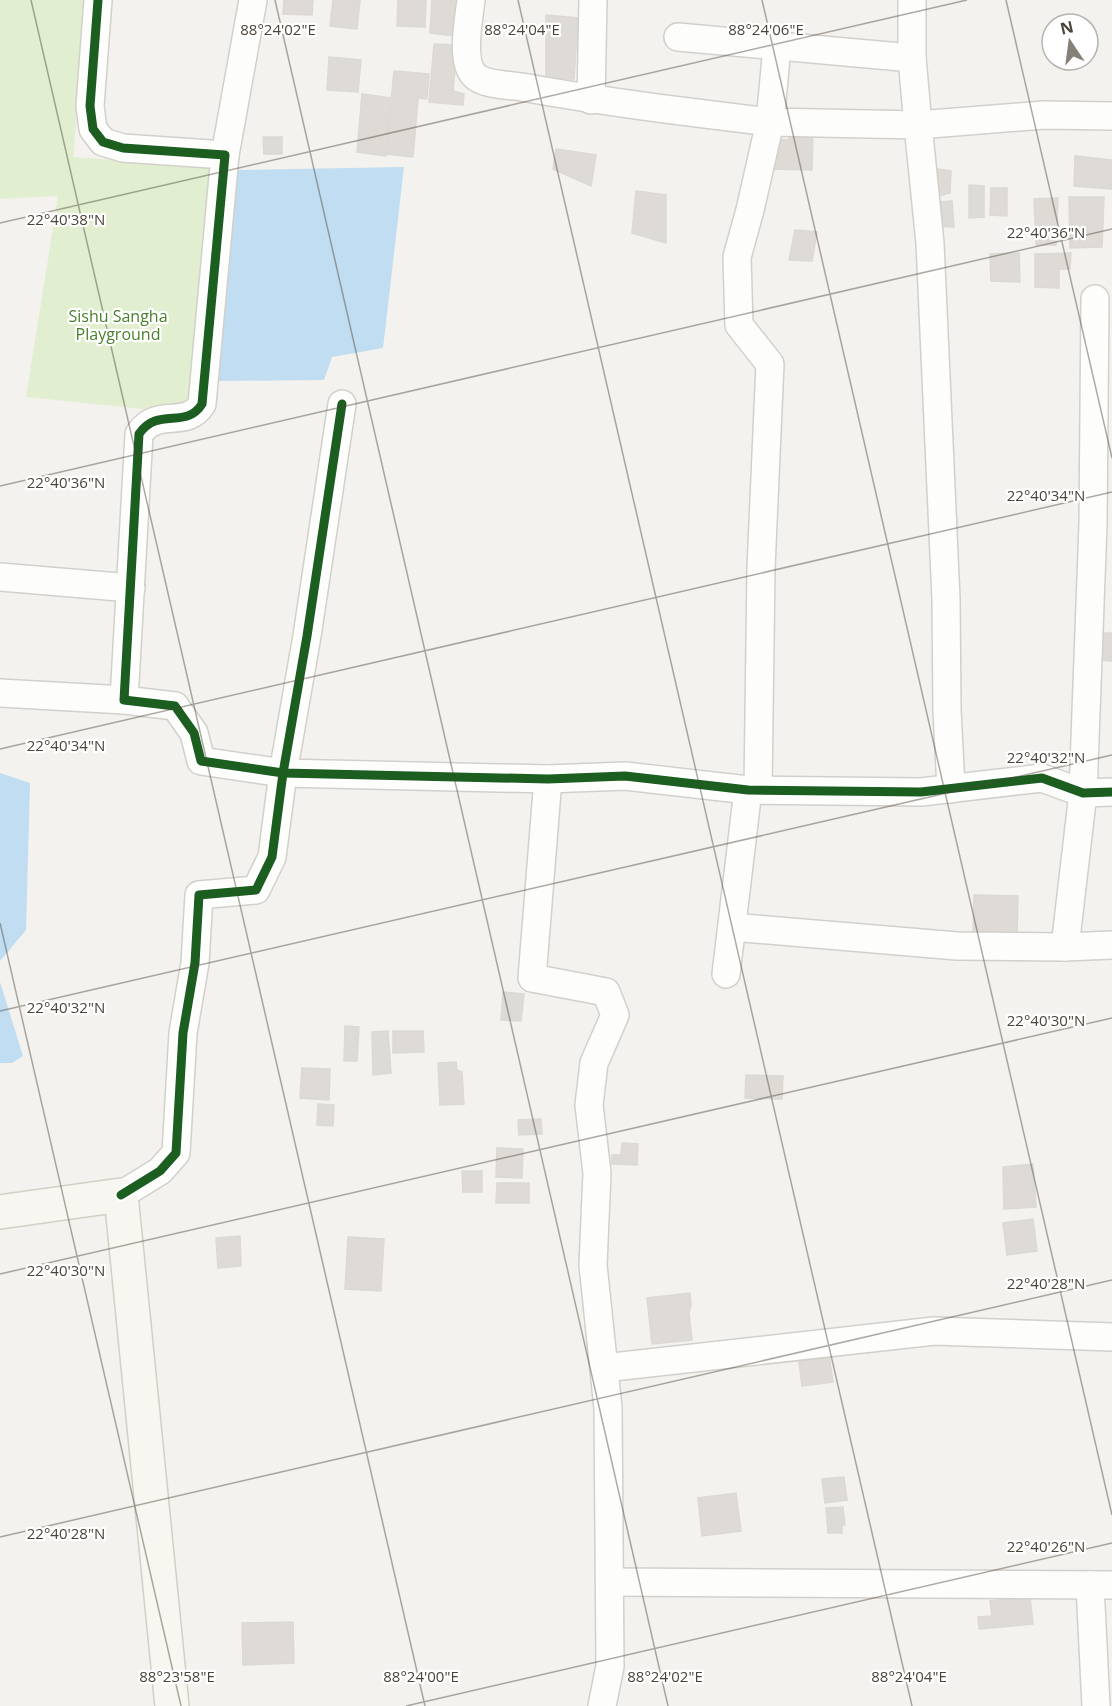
<svg xmlns="http://www.w3.org/2000/svg" width="1112" height="1706" viewBox="0 0 1112 1706" font-family="'Open Sans',sans-serif">
  <rect width="100%" height="100%" fill="#f4f2ee"/>
  <!-- green -->
  <polygon fill="#e1eecf" points="0,0 87,0 73,157 214,167 191,414 26,397 58,196 0,199"/>
  <!-- water -->
  <g fill="#c0ddf1">
    <polygon points="404,167 383,348 332,357 324,380 215,381 238,170"/>
    <polygon points="0,773 30,783 26,930 0,961"/>
    <polygon points="0,982 23,1056 12,1063 0,1063"/>
  </g>
  <!-- building -->
  <g fill="#dedbd6" stroke="#dcd9d4" stroke-width="1.5">
    <polygon points="284,0 313,0 312,15 283,14"/>
    <polygon points="333,0 360,0 357,29 330,26"/>
    <polygon points="398,0 426,0 425,27 397,26"/>
    <polygon points="432,0 460,0 455,36 430,33"/>
    <polygon points="546,15 578,18 574,79 546,79"/>
    <polygon points="434,44 457,45 453,91 464,94 463,105 429,102"/>
    <polygon points="329,57 361,60 358,92 327,90"/>
    <polygon points="394,71 429,74 427,99 418,98 413,157 386,154"/>
    <polygon points="362,94 391,98 386,156 357,152"/>
    <polygon points="813,129 812,170 769,169 770,139 789,140 789,135"/>
    <polygon points="263,137 282,137 282,154 264,154"/>
    <polygon points="556,149 596,155 591,186 553,169"/>
    <polygon points="1075,156 1112,160 1112,189 1074,186"/>
    <polygon points="930,168 951,171 950,193 931,198"/>
    <polygon points="969,185 984,186 984,217 969,218"/>
    <polygon points="991,188 1007,188 1007,216 990,215"/>
    <polygon points="636,191 666,195 666,243 632,233"/>
    <polygon points="1069,197 1104,197 1102,247 1070,248"/>
    <polygon points="1058,198 1056,245 1036,245 1034,199"/>
    <polygon points="952,201 954,227 938,226 939,202"/>
    <polygon points="795,230 817,232 812,261 789,260"/>
    <polygon points="1019,253 1020,282 991,281 990,254"/>
    <polygon points="1071,253 1070,269 1059,269 1059,288 1035,287 1035,254"/>
    <polygon points="1103,633 1112,633 1112,661 1101,660"/>
    <polygon points="974,895 1018,896 1017,934 973,933"/>
    <polygon points="503,992 524,994 521,1021 501,1020"/>
    <polygon points="345,1026 359,1027 357,1061 344,1061"/>
    <polygon points="388,1031 391,1073 373,1075 372,1032"/>
    <polygon points="393,1031 423,1031 424,1052 393,1053"/>
    <polygon points="456,1062 457,1070 462,1072 464,1104 440,1105 438,1063"/>
    <polygon points="302,1068 330,1069 329,1100 300,1098"/>
    <polygon points="746,1075 783,1076 782,1099 745,1098"/>
    <polygon points="318,1104 334,1105 333,1126 317,1125"/>
    <polygon points="541,1119 542,1134 519,1135 518,1120"/>
    <polygon points="622,1143 638,1144 637,1165 612,1164 612,1155 621,1155"/>
    <polygon points="497,1148 523,1149 522,1178 496,1177"/>
    <polygon points="1033,1164 1036,1207 1004,1209 1003,1167"/>
    <polygon points="462,1171 482,1171 482,1192 463,1192"/>
    <polygon points="497,1183 529,1183 529,1203 496,1203"/>
    <polygon points="1033,1219 1037,1251 1007,1255 1003,1223"/>
    <polygon points="240,1236 241,1266 218,1268 216,1238"/>
    <polygon points="348,1237 384,1239 381,1291 345,1289"/>
    <polygon points="690,1293 691,1305 689,1313 692,1340 652,1344 647,1298"/>
    <polygon points="828,1348 833,1382 802,1386 798,1353"/>
    <polygon points="844,1477 847,1500 825,1503 822,1479"/>
    <polygon points="736,1493 741,1531 702,1536 698,1498"/>
    <polygon points="843,1507 845,1525 842,1525 842,1533 828,1533 826,1508"/>
    <polygon points="1030,1597 1033,1624 979,1629 978,1617 992,1616 990,1601"/>
    <polygon points="293,1622 294,1663 243,1665 242,1623"/>
  </g>
  <g fill="none" stroke-linecap="round" stroke-linejoin="round">
    <defs>
      <g id="street">
        <path d="M98 0 90 106 93 129 103 142 123 148 225 155 202 404C186 430 158 406 139 434L124 700 175 706 194 733 201 761 283 773 272 857 256 890 199 895 195 963 183 1033 176 1153 160 1171 121 1195"/>
        <path d="M471 0C469 19 460 60 474 75 483 85 509 85 522 87 604 102 687 112 770 122L750 210 737 257 739 325 770 364 761 568 758 790"/>
        <polyline points="912,0 912,58 918,125 1044,115 1112,116"/>
        <polyline points="678,37 912,58"/>
        <polyline points="777,47 770,122 918,125 930,243 946,599 947,710 951,789"/>
        <polyline points="591,100 593,0"/>
        <polyline points="225,155 253,0"/>
        <polyline points="342,404 307,636 283,773 548,779 625,776 748,790 921,792 1042,778 1083,793 1112,792"/>
        <polyline points="0,577 131,588"/>
        <polyline points="0,693 124,700"/>
        <polyline points="548,779 532,978 606,992 615,1015 594,1063 589,1105 597,1173 593,1265 608,1408 610,1666 602,1706"/>
        <polyline points="732,927 957,946 1065,947 1112,945"/>
        <polyline points="1065,947 1083,793 1093,524 1095,299"/>
        <polyline points="726,974 748,790"/>
        <polyline points="604,1368 934,1331 1112,1337"/>
        <polyline points="611,1582 1112,1585"/>
        <polyline points="1090,1585 1096,1706"/>
      </g>
      <polyline id="secondary" points="0,1212 121,1195 172,1706"/>
    </defs>
    <!-- street casing -->
    <use href="#street" stroke="#d2d0cb" stroke-width="30"/>
    <!-- secondary casing -->
    <use href="#secondary" stroke="#d3cfc5" stroke-width="36"/>
    <!-- street -->
    <use href="#street" stroke="#fdfdfc" stroke-width="27"/>
    <!-- secondary -->
    <use href="#secondary" stroke="#f7f6f1" stroke-width="33"/>
    <defs>
      <g id="cycleway">
        <path d="M98 0 90 106 93 129 103 142 123 148 225 155 202 404C186 430 158 406 139 434L124 700 175 706 194 733 201 761 283 773 272 857 256 890 199 895 195 963 183 1033 176 1153 160 1171 121 1195"/>
        <polyline points="342,404 307,636 283,773 548,779 625,776 748,790 921,792 1042,778 1083,793 1112,792"/>
      </g>
    </defs>
    <!-- cycleway casing -->
    <use href="#cycleway" stroke="#fff" stroke-width="13"/>
    <!-- cycleway -->
    <use href="#cycleway" stroke="#1b5e20" stroke-width="9"/>
  </g>
  <!-- ticks -->
  <path fill="none" stroke="#4b4439" stroke-width="1.5" stroke-opacity="0.45" d="M31 0 425 1706M275 0 668 1706M518 0 912 1706M762 0 1112 1515M1006 0 1112 458M0 223 967 0M0 486 1112 229M0 749 1112 492M0 923 181 1706M0 1011 1112 755M0 1274 1112 1018M0 1537 1112 1280M406 1706 1112 1543"/>
  <g text-anchor="middle" dominant-baseline="central" stroke-width="4.5" stroke-linejoin="round" paint-order="stroke">
    <!-- park labels -->
    <g font-size="16" fill="#4a7f2a" stroke="#fff">
      <text x="118" y="316">Sishu Sangha<tspan x="118" dy="18">Playground</tspan></text>
    </g>
  </g>
  <g font-size="15" text-anchor="middle" fill="#4b4439" stroke="#fff" stroke-width="4.5" stroke-linejoin="round" paint-order="stroke">
    <text x="278" y="35">88°24'02"E</text>
    <text x="522" y="35">88°24'04"E</text>
    <text x="766" y="35">88°24'06"E</text>
    <text x="66" y="225">22°40'38"N</text>
    <text x="1046" y="238">22°40'36"N</text>
    <text x="66" y="488">22°40'36"N</text>
    <text x="1046" y="501">22°40'34"N</text>
    <text x="66" y="751">22°40'34"N</text>
    <text x="1046" y="763">22°40'32"N</text>
    <text x="66" y="1013">22°40'32"N</text>
    <text x="1046" y="1026">22°40'30"N</text>
    <text x="66" y="1276">22°40'30"N</text>
    <text x="1046" y="1289">22°40'28"N</text>
    <text x="66" y="1539">22°40'28"N</text>
    <text x="1046" y="1552">22°40'26"N</text>
    <text x="177" y="1682">88°23'58"E</text>
    <text x="421" y="1682">88°24'00"E</text>
    <text x="665" y="1682">88°24'02"E</text>
    <text x="909" y="1682">88°24'04"E</text>
  </g>
  <!-- north arrow -->
  <g transform="translate(1070 42) rotate(347)"><circle r="28" fill="#ffffff" stroke="#b7b4b0" stroke-width="1.5"/>
  <path d="M0-4.5L10 22L0 15L-10 22Z" fill="#868178"/>
  <text y="-9" font-size="16" font-weight="bold" text-anchor="middle" fill="#4b4439">N</text>
  </g>
</svg>
